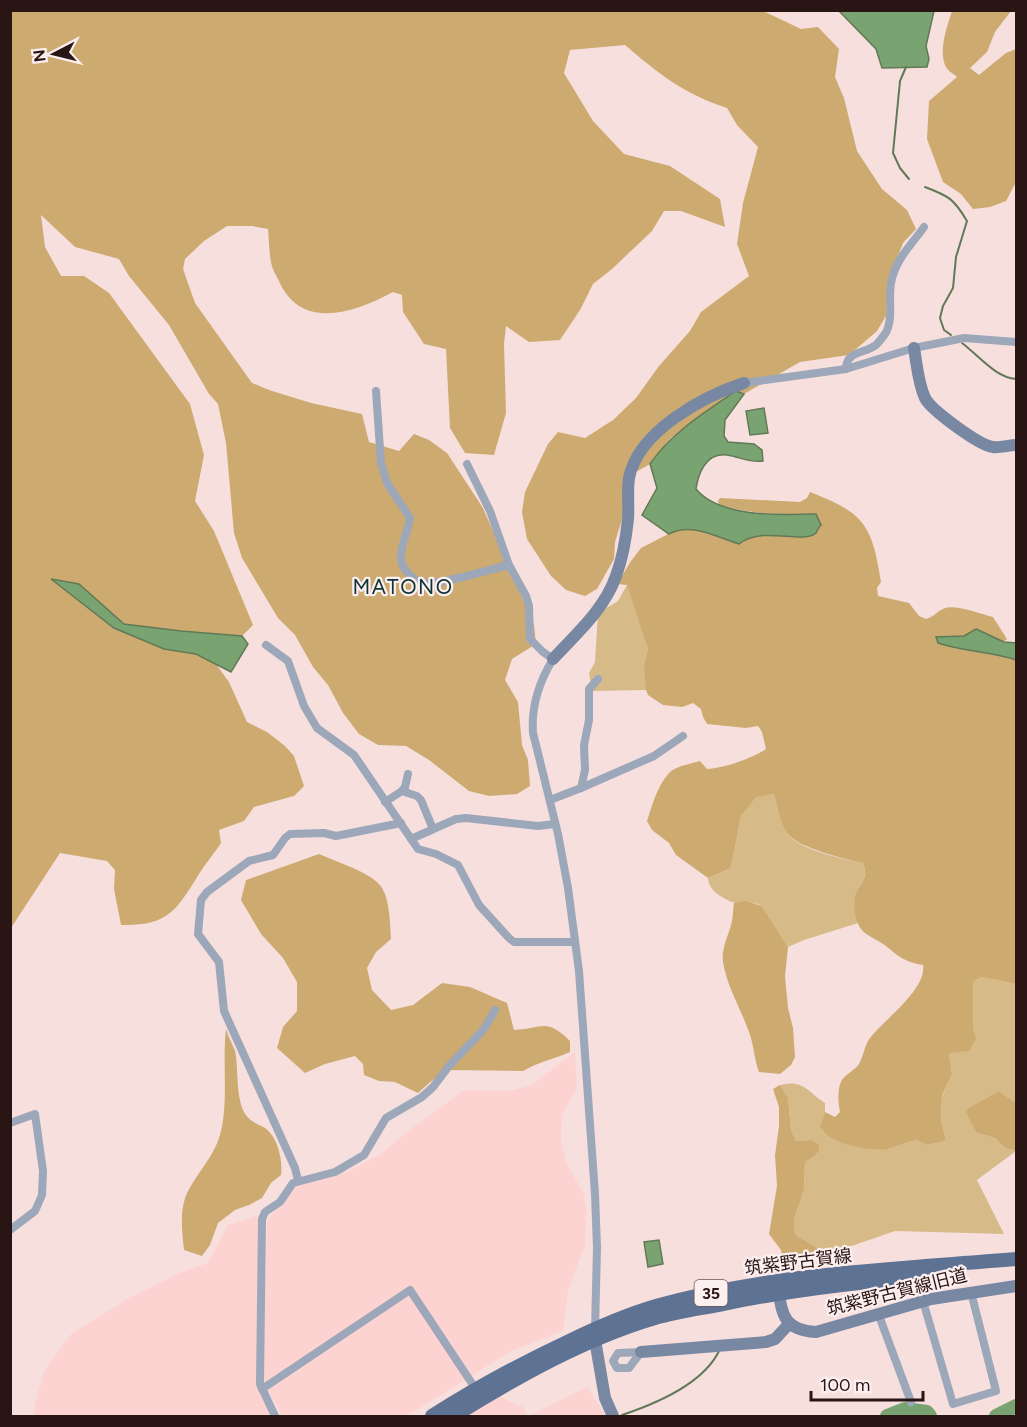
<svg xmlns="http://www.w3.org/2000/svg" width="1027" height="1427" viewBox="0 0 1027 1427" font-family="Figtree,'Noto Sans JP',sans-serif">
  <rect width="100%" height="100%" fill="#f7dfde"/>
  <!-- built -->
  <g fill="#fcd3d1">
    <polygon points="575,1052 577,1088 562,1115 561,1142 567,1165 583,1192 586,1209 585,1245 568,1291 563,1331 513,1350 407,1416 282,1416 263,1379 267,1222 274,1212 282,1205 292,1186 348,1171 380,1155 407,1132 464,1090 510,1091 532,1085"/>
    <polygon points="259,1215 257,1385 270,1416 34,1416 35,1403 45,1370 71,1334 131,1297 182,1272 208,1263 228,1225"/>
    <polygon points="587,1387 605,1414 603,1416 529,1416"/>
    <polygon points="499,1395 510,1402 522,1406 527,1416 466,1416"/>
  </g>
  <!-- green -->
  <g fill="#d6ba88">
    <polygon points="627,585 639,615 648,650 646,690 592,691 589,673 595,662 598,613 618,601"/>
    <path d="M774 794C778 807 779 823 788 834 799 850 844 859 863 863 869 879 860 881 856 894 853 903 856 914 858 923L804 940 788 947 762 906C749 900 741 905 732 902 722 898 708 890 708 878L731 868 741 816 756 796Z"/>
    <path d="M981 977 1016 984V1103L999 1091 968 1108 977 1133 995 1138 1005 1148 1016 1151 977 1180 1004 1234 895 1231 837 1251H820C812 1243 804 1241 795 1234L794 1220 804 1190 805 1162 814 1157 819 1151V1144L812 1140 796 1141 791 1130 788 1098 780 1085C803 1079 807 1091 825 1103V1112L821 1127 885 1150 916 1140 927 1145 946 1141 941 1119 942 1097 952 1074 949 1053 975 1036 973 1027V982Z"/>
  </g>
  <!-- forest -->
  <g fill="#cdab70">
    <path d="M761 10 801 29 818 27 839 49 835 77 844 98 857 151 882 189 907 210 916 229 903 243 888 282 886 316 877 331 849 355 800 362 744 394 736 391 671 438 650 464 634 473 629 497 615 542 614 559 597 589 585 596 566 590 551 576 527 539 522 512 525 492 548 444 558 432 585 438 613 420 636 398 659 366 690 331 701 312 749 276 737 244 743 203 758 147 737 125 727 108C684 94 659 74 625 45L570 50 564 73 593 121 624 154 670 166 720 199 725 227 681 211H664L652 231 612 269 593 284 580 310 560 340 529 342 506 326 504 344 506 413 494 455 465 453 450 428 446 349 424 344 403 312 402 295 393 292C354 313 300 332 278 279 275 274 272 268 271 262 269 251 269 240 268 229L252 226H227L204 241 185 259 183 269 195 303 252 383 269 390 311 403 362 414 369 442 399 451 414 434 429 440 447 453 483 508 534 625 536 644 512 659 505 680 518 702 522 745 528 760 530 786 517 794 489 796 469 791 429 760 406 746 378 745 359 734 343 713 328 685 313 667 295 635 278 618 242 558 234 533 226 443 218 404 209 394 169 325 129 276 119 259 75 247 41 215 45 247 61 276H84L109 293 190 404 204 455 195 501 214 531 253 625 242 636 181 631 124 624 79 584 53 580 77 597 164 649 196 654 216 664 229 682 247 722 267 732 285 746 294 756 304 786 294 796 254 807 244 821 219 830 221 843C214 854 205 864 199 874 176 911 168 926 121 925L114 889 115 870 107 861 60 853 11 928V11Z"/>
    <path d="M952 11H1011L995 32 987 52 970 68 979 75 1006 53 1016 49V182L1006 201 990 207 973 209 961 194 943 182 927 139 929 101 957 77C954 74 948 71 946 67 938 51 947 27 952 11Z"/>
    <path d="M810 492C864 513 872 524 881 582L877 588 878 596 909 603 919 616 926 619C934 617 936 612 943 609 953 603 981 614 993 617L1007 639 1004 642 976 629 964 636 937 637 953 648 976 650 1016 660V984L981 977 973 982V1027L976 1039 969 1051 949 1053 952 1074 942 1096 941 1119 946 1141 927 1145 916 1140 885 1150 862 1148 842 1143 829 1137 820 1127 825 1112 835 1117 840 1112C838 1103 837 1088 842 1080 846 1074 855 1070 859 1064 864 1055 864 1046 870 1038 884 1020 927 989 923 965 905 962 899 957 886 946 879 941 872 938 865 933 855 926 852 905 856 893 861 881 869 878 863 863 845 859 798 848 788 834 779 823 778 807 774 794L756 797 741 816 731 868 708 878 676 855 669 843 652 830 647 821C652 806 657 786 669 773 676 766 690 764 700 761L707 769C723 768 752 759 766 749L762 732 758 726 746 728 707 724 703 717 701 709 693 703 682 707 663 705 648 695 646 690 644 666 648 649 627 585 617 584 631 561 641 548 678 529 703 531 739 543C762 526 791 543 816 533V514C783 515 751 514 719 505L718 501 720 498 800 502 807 498Z"/>
    <path d="M319 854C334 861 374 873 382 888 390 901 390 924 391 939L376 952 367 968 372 990 391 1010 413 1005 442 983 470 987 507 1003 514 1030C543 1029 545 1017 570 1041V1052C554 1059 538 1062 523 1071L446 1070 436 1077 418 1093 395 1082 379 1081 364 1075 363 1064 355 1056 325 1064 305 1073 277 1048 283 1027 297 1011V982L283 958 261 934 241 900 246 880Z"/>
    <path d="M745 901 762 906 788 947 785 976 788 1008 793 1028 795 1057 791 1065 780 1074 759 1072C754 1059 754 1045 749 1032 741 1009 727 987 723 962 721 948 729 935 732 921 733 915 733 909 734 903Z"/>
    <path d="M226 1029C228 1036 232 1043 235 1051 239 1068 235 1100 246 1115 251 1122 258 1124 265 1128 278 1137 283 1161 281 1175L271 1183 262 1198 249 1205 235 1210 218 1223 210 1245 202 1256 184 1250C182 1231 179 1209 188 1191 198 1172 214 1156 220 1135 229 1103 222 1063 226 1029Z"/>
    <path d="M780 1085 788 1098 791 1130 796 1141 812 1140 819 1144V1151L814 1157 805 1162 804 1190 794 1220 795 1234C804 1241 812 1243 820 1251L789 1262 783 1260 781 1250 769 1234 777 1186 775 1155 779 1126V1107L773 1089Z"/>
    <polygon points="999,1091 1016,1103 1016,1151 1005,1148 995,1138 977,1133 966,1112 968,1108"/>
  </g>
  <!-- water -->
  <g fill="#79a472" stroke="#617956" stroke-width="1.5">
    <polygon points="839,11 934,11 926,46 929,59 927,67 882,68 876,49"/>
    <path d="M736 391 744 394 725 420 724 436 728 442 754 444 762 450 763 461C750 463 740 457 727 455 706 452 698 474 696 489 720 518 781 515 816 514L821 525C820 525 816 533 816 533 802 545 762 525 739 544 716 537 692 522 669 534L642 515 657 488 650 464C671 433 705 412 736 391Z"/>
    <polygon points="764,408 768,433 750,435 746,411"/>
    <polygon points="51,579 79,584 124,624 181,631 242,636 248,644 231,672 196,654 164,649 114,628"/>
    <path d="M976 629 1004 642 1016 643V660C991 651 964 652 938 643L936 637 964 636Z"/>
    <polygon points="659,1240 663,1264 648,1267 644,1242"/>
  </g>
  <g fill="none" stroke-linecap="round" stroke-linejoin="round">
    <!-- stream -->
    <g stroke="#617956" stroke-width="2">
      <polyline points="906,67 900,81 893,153 900,168 909,179"/>
      <path d="M925 187C949 196 954 199 967 221L956 257 953 288 943 306 940 318 944 330 951 335"/>
      <path d="M962 343C978 355 996 378 1016 379"/>
      <path d="M622 1415C655 1404 703 1384 719 1351"/>
    </g>
    <!-- river -->
    <g stroke="#79a472" stroke-width="14">
      <polyline points="887,1416 905,1409 927,1412 930,1416"/>
      <polyline points="996,1416 1016,1406"/>
    </g>
    <!-- street -->
    <g stroke="#9ca7b9" stroke-width="8">
      <path d="M846 369C846 351 864 354 876 345 879 342 882 338 885 334 894 320 888 299 891 283 896 258 910 247 924 227"/>
      <polyline points="744,383 846,369 914,348 964,338 1016,342"/>
      <path d="M376 391 381 463 387 483 410 518C408 532 398 550 402 564 404 570 415 582 422 583 437 586 491 569 509 565"/>
      <path d="M467 464 490 511 509 565 526 596 529 606 530 639 543 652 553 659C539 682 531 706 533 733L558 834 568 888 579 971 595 1194 597 1248 595 1331"/>
      <polyline points="266,645 288,661 304,706 317,728 354,755 418,849 436,854 458,865 479,905 509,938 514,942 575,942"/>
      <polyline points="581,788 654,756 683,736"/>
      <polyline points="402,791 405,787 408,774"/>
      <polyline points="550,800 581,788 585,770 584,745 589,720 589,689 598,679"/>
      <polyline points="385,802 402,791 417,796 421,800 433,829"/>
      <polyline points="411,839 456,819 466,818 538,826 555,824"/>
      <polyline points="10,1123 35,1114 43,1171 42,1195 35,1211 10,1230"/>
      <polyline points="298,1180 295,1168 224,1011 219,962 198,934 201,900 207,892 249,861 273,855 285,838 290,834 324,833 336,836 401,823"/>
      <polyline points="923,1301 953,1404 996,1391 971,1292"/>
      <polyline points="878,1313 911,1402"/>
      <polygon points="641,1352 629,1368 617,1368 613,1361 618,1353"/>
      <polyline points="262,1389 410,1290 477,1391"/>
      <polyline points="275,1416 260,1384 262,1219 265,1212 280,1202 293,1183 335,1172 364,1155 386,1118 422,1097 433,1087 449,1066 484,1029 495,1010"/>
    </g>
    <!-- secondary -->
    <g stroke="#7888a3" stroke-width="12">
      <path d="M914 348C917 365 918 383 925 398 931 410 980 446 993 447 1000 448 1009 445 1016 445"/>
      <path d="M553 659C577 633 604 610 616 576 623 557 626 539 628 519 629 505 627 491 629 478 638 431 704 396 744 383"/>
      <path d="M778 1287C782 1314 783 1330 816 1332L931 1299 1016 1286"/>
      <polyline points="595,1340 605,1398 613,1416"/>
      <polyline points="641,1352 766,1342 775,1339 789,1324"/>
    </g>
    <!-- primary -->
    <g stroke="#5e7293" stroke-width="14">
      <path d="M432 1416C476 1388 520 1364 567 1342 596 1328 625 1315 656 1306 773 1273 896 1269 1016 1259"/>
      <path d="M454 1416C517 1377 584 1339 655 1318 676 1312 697 1309 718 1305 789 1290 859 1282 931 1276"/>
    </g>
  </g>
  <g text-anchor="middle" dominant-baseline="central" stroke-width="4.5" stroke-linejoin="round" paint-order="stroke">
    <!-- shield labels -->
    <rect fill="#fcefef" stroke="#695656" stroke-width="1.5" x="694.5" y="1280" width="33" height="26" rx="4.5"/>
    <g font-size="16" font-weight="bold" fill="#2a1515">
      <text x="711" y="1293">35</text>
    </g>
    <!-- street labels -->
    <g font-size="18" fill="#2a1515" stroke="#fcefef">
      <text transform="translate(798 1262) rotate(-7)">筑紫野古賀線</text>
      <text transform="translate(897 1292) rotate(-14)">筑紫野古賀線旧道</text>
    </g>
    <!-- quarter labels -->
    <g font-size="21" letter-spacing="1.5" fill="#113436" stroke="#fcefef">
      <text x="403" y="586">MATONO</text>
    </g>
  </g>
  <!-- border -->
  <rect width="1027" height="1427" fill="none" stroke="#2a1515" stroke-width="24"/>
  <!-- north arrow -->
  <g transform="translate(54 54) rotate(263)" stroke="#fcefef" stroke-width="4.5" paint-order="stroke">
  <path d="M0-4.5L10 22L0 15L-10 22Z" fill="#2a1515"/>
  <text y="-9" font-size="16" font-weight="bold" text-anchor="middle" fill="#2a1515">N</text>
  </g>
  <!-- scale -->
  <path d="M811 1391v9h112v-9" fill="none" stroke="#2a1515" stroke-width="3"/>
  <text x="820" y="1391" font-size="18" fill="#2a1515" stroke="#fcefef" stroke-width="4.5" paint-order="stroke">100 m</text>
</svg>
